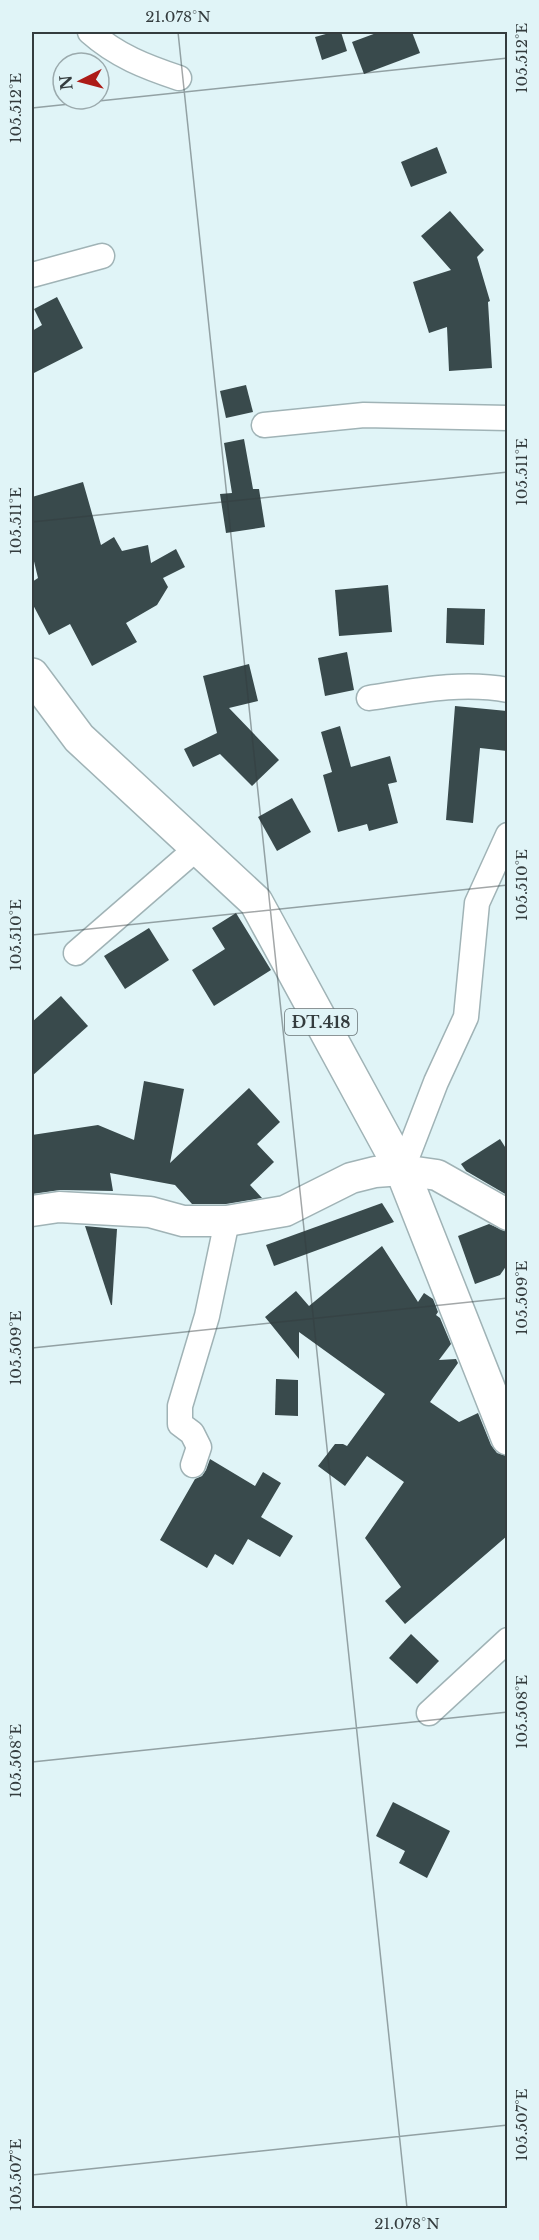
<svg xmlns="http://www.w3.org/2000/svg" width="539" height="2240" viewBox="0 0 539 2240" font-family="'Libre Baskerville',serif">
  <rect width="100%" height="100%" fill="#e0f4f7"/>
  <!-- building -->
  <g fill="#394a4c">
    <polygon points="333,32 341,32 347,51 322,60 315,37"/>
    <polygon points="379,32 412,32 420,53 364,74 352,42"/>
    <polygon points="437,147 447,173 411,187 401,162"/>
    <polygon points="450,211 484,250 477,257 490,301 488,302 492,368 449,371 447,327 429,333 413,282 451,270 421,236"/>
    <polygon points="57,297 83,348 32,374 32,331 42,325 34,309"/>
    <polygon points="246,385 253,412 226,418 220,391"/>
    <polygon points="244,439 253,489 259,489 265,527 226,533 220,494 232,493 224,443"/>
    <polygon points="83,482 101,545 114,537 122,551 148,545 151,563 176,549 185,567 163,578 168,587 157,605 126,623 137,642 92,666 70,624 49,635 32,603 32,582 38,578 32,553 32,497"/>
    <polygon points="388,585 392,632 339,636 335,590"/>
    <polygon points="447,608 485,609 484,645 446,643"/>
    <polygon points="347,652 354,690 325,696 318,658"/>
    <polygon points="249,664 258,701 229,708 279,760 252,786 220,754 193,767 184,749 217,733 203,676"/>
    <polygon points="455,706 507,711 507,751 480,748 473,823 446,820"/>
    <polygon points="340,726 351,767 390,756 397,782 388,784 398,823 369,831 367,824 338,832 323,775 332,772 321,732"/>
    <polygon points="292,798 311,832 277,851 258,817"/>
    <polygon points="236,913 271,970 214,1006 192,970 225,949 212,928"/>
    <polygon points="149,928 169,960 125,989 104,956"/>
    <polygon points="61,996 88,1026 32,1076 32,1022"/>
    <polygon points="144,1081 184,1089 170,1163 249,1088 280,1122 257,1144 274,1162 250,1185 262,1198 226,1204 192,1204 175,1185 110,1173 113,1191 60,1190 32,1194 32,1135 98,1125 134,1140"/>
    <polygon points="500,1139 507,1150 507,1195 466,1171 461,1164"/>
    <polygon points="382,1203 394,1222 274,1266 266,1245"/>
    <polygon points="489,1224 507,1232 507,1265 500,1275 475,1284 458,1236"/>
    <polygon points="85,1226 117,1229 112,1305 111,1305"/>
    <polygon points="382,1246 418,1302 424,1293 433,1299 438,1312 436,1315 440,1318 451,1344 439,1360 456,1359 458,1363 430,1402 459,1422 478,1413 491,1445 497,1453 507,1456 507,1536 405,1624 385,1601 401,1587 365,1538 404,1482 367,1456 345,1486 318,1466 335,1444 343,1444 347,1446 385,1394 299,1332 299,1359 265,1317 296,1291 309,1306"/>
    <polygon points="276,1379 298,1380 298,1416 275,1415"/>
    <polygon points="210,1459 255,1486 263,1472 281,1483 261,1517 293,1536 280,1557 248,1539 233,1565 215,1554 207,1568 160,1540 195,1479 202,1476 206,1470"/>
    <polygon points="411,1634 439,1661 417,1684 389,1658"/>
    <polygon points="393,1802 450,1831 427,1878 399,1863 405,1851 376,1836"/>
  </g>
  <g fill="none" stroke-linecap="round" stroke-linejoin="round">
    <defs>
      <g id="minor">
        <path d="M90 32C117 56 146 67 179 78"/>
        <polyline points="32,275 102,256"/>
        <polyline points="264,425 364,415 508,418"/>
        <path d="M369 698C415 691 462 681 508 690"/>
        <polyline points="76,953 197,848"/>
        <polyline points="402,1170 436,1082 466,1017 477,903 508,835"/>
        <polyline points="193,1465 199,1447 192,1433 180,1424 180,1406 207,1316 227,1221"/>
        <polyline points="429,1713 508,1640"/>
      </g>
      <polyline id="tertiary" points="32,1211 59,1207 150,1212 183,1221 227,1221 285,1211 351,1178 375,1172 402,1170 437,1175 508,1215"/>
      <polyline id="primary" points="32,675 79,738 256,902 402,1170 508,1438"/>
    </defs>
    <!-- minor casing -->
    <use href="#minor" stroke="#a0b3b6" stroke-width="27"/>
    <!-- tertiary casing -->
    <use href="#tertiary" stroke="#a0b3b6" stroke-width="33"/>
    <!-- primary casing -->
    <use href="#primary" stroke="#a0b3b6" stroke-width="36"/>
    <!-- minor -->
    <use href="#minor" stroke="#fff" stroke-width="24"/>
    <!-- tertiary -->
    <use href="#tertiary" stroke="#fff" stroke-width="30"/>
    <!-- primary -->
    <use href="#primary" stroke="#fff" stroke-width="33"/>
  </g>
  <!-- ticks -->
  <path fill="none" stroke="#343c3e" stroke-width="1.5" stroke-opacity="0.45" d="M178 32 407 2208M32 108 508 58M32 522 508 472M32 935 508 885M32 1348 508 1298M32 1762 508 1712M32 2175 508 2125"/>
  <g text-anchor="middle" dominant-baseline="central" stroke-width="6" stroke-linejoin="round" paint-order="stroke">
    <!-- shield labels -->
    <rect fill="#e0f4f7" stroke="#687376" stroke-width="1.5" x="285" y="1009" width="72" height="26" rx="4.5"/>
    <g font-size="16" font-weight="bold" fill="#343c3e">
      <text x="321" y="1022">ĐT.418</text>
    </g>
  </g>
  <!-- border -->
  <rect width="539" height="2240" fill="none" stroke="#e0f4f7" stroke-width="66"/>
  <!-- north arrow -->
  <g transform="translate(81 81) rotate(264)"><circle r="28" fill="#e0f4f7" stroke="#9baaad" stroke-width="1.5"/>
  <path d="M0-4.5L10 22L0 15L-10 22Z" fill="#ac1b17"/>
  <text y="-9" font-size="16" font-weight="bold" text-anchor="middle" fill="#343c3e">N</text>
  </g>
  <rect x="33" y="33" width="473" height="2174" fill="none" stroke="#343c3e" stroke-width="2"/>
  <g font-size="15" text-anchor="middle" fill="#343c3e">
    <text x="178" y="22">21.078°N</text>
    <text transform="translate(522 58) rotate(-90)" y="5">105.512°E</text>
    <text transform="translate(16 108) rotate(-90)" y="5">105.512°E</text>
    <text transform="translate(522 472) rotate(-90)" y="5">105.511°E</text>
    <text transform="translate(16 521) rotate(-90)" y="5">105.511°E</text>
    <text transform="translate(522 885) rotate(-90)" y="5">105.510°E</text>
    <text transform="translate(16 935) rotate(-90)" y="5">105.510°E</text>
    <text transform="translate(522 1298) rotate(-90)" y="5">105.509°E</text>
    <text transform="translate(16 1348) rotate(-90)" y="5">105.509°E</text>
    <text transform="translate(522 1712) rotate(-90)" y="5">105.508°E</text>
    <text transform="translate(16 1761) rotate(-90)" y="5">105.508°E</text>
    <text transform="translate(522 2125) rotate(-90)" y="5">105.507°E</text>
    <text transform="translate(16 2175) rotate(-90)" y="5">105.507°E</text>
    <text x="407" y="2229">21.078°N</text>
  </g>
</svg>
